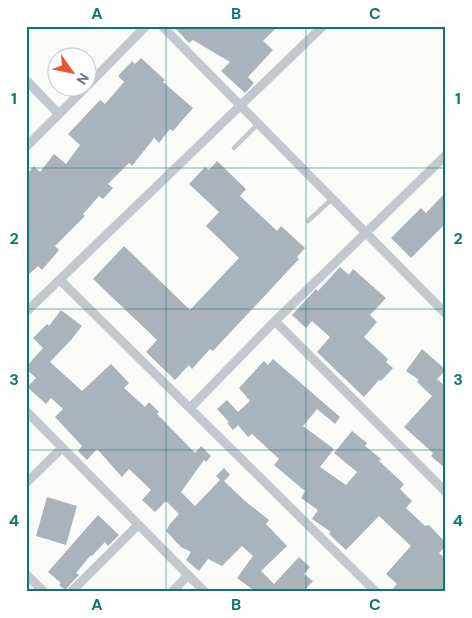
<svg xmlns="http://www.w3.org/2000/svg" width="472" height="618" viewBox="0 0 472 618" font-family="'DM Sans',sans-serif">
  <rect width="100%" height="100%" fill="#fafaf8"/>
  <!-- building -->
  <g fill="#aab3b9">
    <polygon points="173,26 278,26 263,41 273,50 248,77 254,83 245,93 221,71 230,62 193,40 189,43"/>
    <polygon points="141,58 165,80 163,82 193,108 173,131 170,129 159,143 154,138 132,166 129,163 108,184 113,188 103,199 99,196 83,214 85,216 55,246 59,250 42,270 38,266 26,277 26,175 34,166 40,172 54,154 66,164 80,145 68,134 100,100 105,104 124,82 118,76 132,61 135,64"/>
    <polygon points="217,161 246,189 240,196 277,231 281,226 305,248 297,257 299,259 213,351 210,349 192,369 189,365 175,380 146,352 157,340 93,279 124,246 190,310 239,258 206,226 219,212 189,184 205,167 209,170"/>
    <polygon points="446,192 446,223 411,258 391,238 421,208 426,213"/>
    <polygon points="340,267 349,275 353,269 386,298 370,315 377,322 364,337 388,359 386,362 393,368 381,381 379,380 364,397 317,352 330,337 312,321 306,328 292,315 316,289 318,291"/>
    <polygon points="61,310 82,326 71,340 50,362 82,391 111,364 129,383 124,388 145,407 149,402 159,412 157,414 195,453 201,446 211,456 206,462 204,460 181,492 195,506 220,480 216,476 224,468 230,475 224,481 245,501 269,520 266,524 287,546 261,571 274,584 299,557 310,567 304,574 313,581 303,592 256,592 237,578 253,556 242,546 222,566 208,559 199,571 186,560 191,552 181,547 166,531 170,524 179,514 166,501 155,512 142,500 151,490 129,469 122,477 97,449 87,460 78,451 82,446 55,417 63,409 51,398 46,404 27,387 36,378 26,369 26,367 43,348 33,338 47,324 49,326"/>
    <polygon points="422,349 446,370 437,379 446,387 446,469 431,456 433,453 404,427 432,396 417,382 419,380 406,371"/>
    <polygon points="273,359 340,417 335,424 317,409 303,426 334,449 320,467 346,485 357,472 334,453 352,431 367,443 365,446 381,459 379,461 404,484 400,489 412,501 406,508 425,526 429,525 446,543 446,546 439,553 446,559 446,592 390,592 397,584 386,574 411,546 379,516 346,550 329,534 331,532 312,519 318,510 301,498 305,491 274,465 279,459 252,434 248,437 238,425 233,430 227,423 229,422 217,409 227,400 238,412 250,401 239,388 264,361 268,365"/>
    <polygon points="47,497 77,506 66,545 36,536"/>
    <polygon points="98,515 119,535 108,546 105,542 92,556 91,555 76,573 79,575 65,590 59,585 61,583 48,572"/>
  </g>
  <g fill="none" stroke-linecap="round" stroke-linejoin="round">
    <!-- lane -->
    <g stroke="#c3c8cc" stroke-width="4.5">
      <polyline points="234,148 258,124"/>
      <polyline points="308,221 332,199"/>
    </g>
    <!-- street -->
    <g stroke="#c3c8cc" stroke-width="9">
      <polyline points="162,26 446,314"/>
      <polyline points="26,80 59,114"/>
      <polyline points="88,85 146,26"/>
      <polyline points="26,147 85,88"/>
      <polyline points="60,280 376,592"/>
      <polyline points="26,312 323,26"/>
      <polyline points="275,321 446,492"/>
      <polyline points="190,408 275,321 446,155"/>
      <polyline points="26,411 205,592"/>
      <polyline points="26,483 62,448"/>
      <polyline points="26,574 44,592"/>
      <polyline points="71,592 138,525"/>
      <polyline points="172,592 188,575"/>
    </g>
  </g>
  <!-- grid -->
  <path fill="none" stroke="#0f766e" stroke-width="1" stroke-opacity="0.55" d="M166 26V592M306 26V592M26 168H446M26 309H446M26 450H446"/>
  <!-- border -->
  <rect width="472" height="618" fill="none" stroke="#ffffff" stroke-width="55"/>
  <!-- north arrow -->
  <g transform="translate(72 72) rotate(123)"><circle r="24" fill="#ffffff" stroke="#c1c8cd"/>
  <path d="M0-4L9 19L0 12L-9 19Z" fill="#e4572e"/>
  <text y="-8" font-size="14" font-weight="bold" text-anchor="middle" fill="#657683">N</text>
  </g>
  <rect x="28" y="28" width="416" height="562" fill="none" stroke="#0f766e" stroke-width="2"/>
  <g font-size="16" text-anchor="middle" font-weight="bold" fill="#0f766e">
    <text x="97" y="19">A</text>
    <text x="236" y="19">B</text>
    <text x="375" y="19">C</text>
    <text x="14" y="104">1</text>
    <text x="458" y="104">1</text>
    <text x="14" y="244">2</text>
    <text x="458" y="244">2</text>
    <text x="14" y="385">3</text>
    <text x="458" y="385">3</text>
    <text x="14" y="526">4</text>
    <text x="458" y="526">4</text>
    <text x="97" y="610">A</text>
    <text x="236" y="610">B</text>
    <text x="375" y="610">C</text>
  </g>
</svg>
